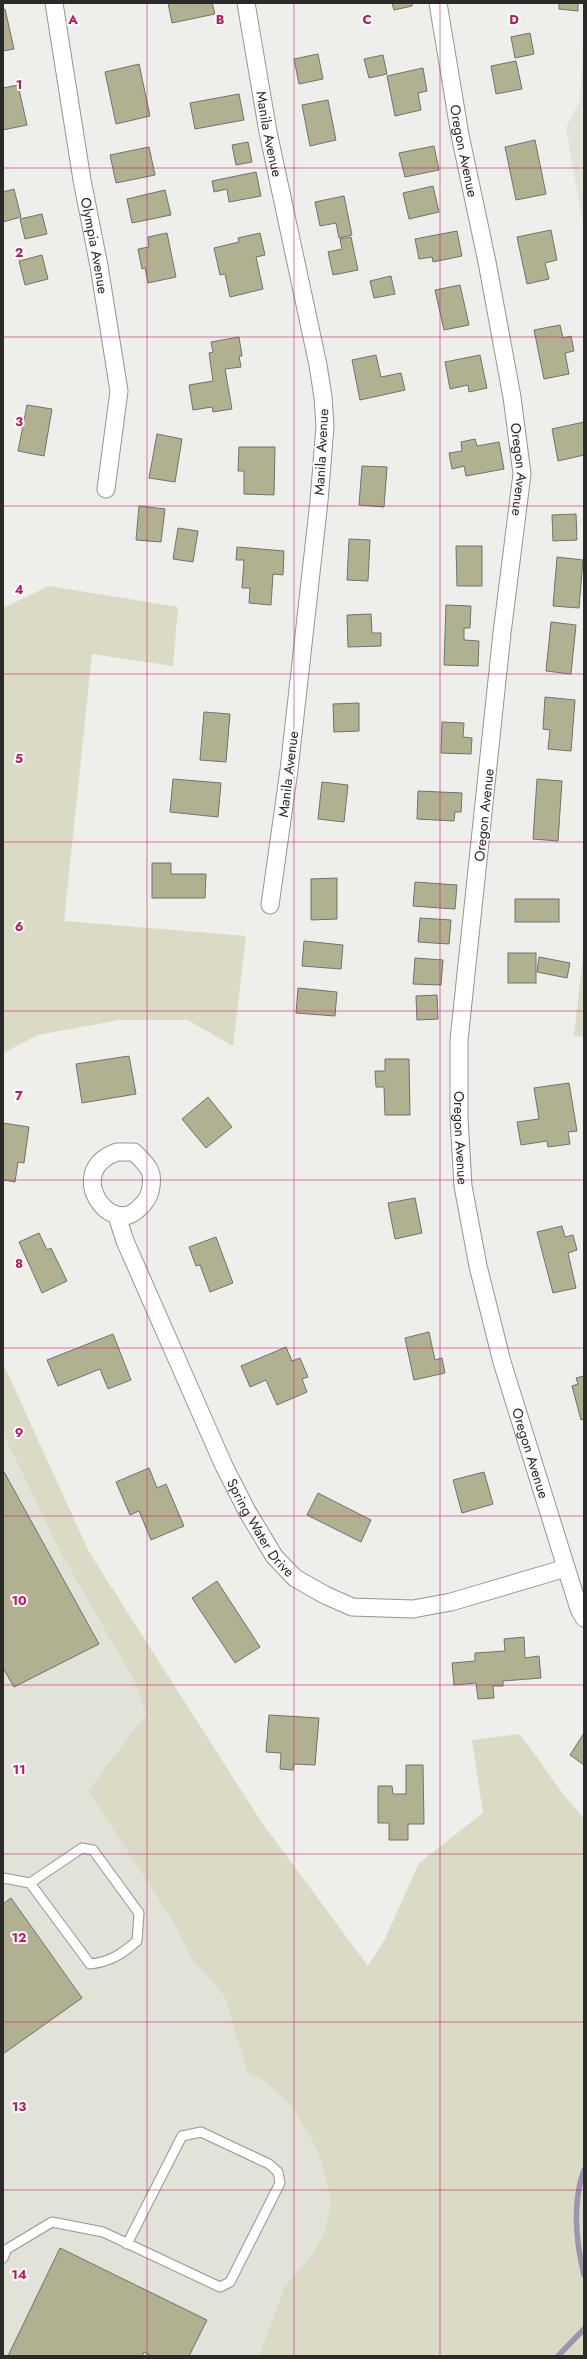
<svg xmlns="http://www.w3.org/2000/svg" width="587" height="2359" viewBox="0 0 587 2359" font-family="Jost,sans-serif">
  <rect width="100%" height="100%" fill="#eeeeea"/>
  <!-- built -->
  <g fill="#e2e3d8">
    <polygon points="584,31 584,230 566,128 580,100"/>
    <polygon points="3,1433 60,1552 135,1682 146,1714 88,1791 171,1918 192,1959 225,1997 247,2072 266,2082 290,2104 317,2149 331,2199 325,2231 313,2254 285,2286 259,2356 3,2356"/>
  </g>
  <!-- green -->
  <g fill="#dadac5">
    <polygon points="49,586 178,607 173,666 92,654 64,921 246,936 233,1046 188,1020 119,1020 38,1035 3,1053 3,608"/>
    <polygon points="584,946 584,1037 574,1036"/>
    <path d="M3 1363 89 1552 262 1823 368 1966 385 1939 419 1863 483 1813 472 1740 519 1734C542 1762 559 1793 584 1818V2356H259L285 2286 313 2254 325 2231 331 2199 317 2149 290 2104 266 2082 247 2072 225 1997 192 1959 171 1918 88 1791 146 1714 135 1682 60 1552 3 1433Z"/>
  </g>
  <g fill="none" stroke-linecap="round" stroke-linejoin="round">
    <!-- stream -->
    <g stroke="#9f93b0" stroke-width="5.5">
      <path d="M584 2170C572 2202 576 2243 584 2275"/>
      <polyline points="558,2356 584,2329"/>
    </g>
  </g>
  <!-- building -->
  <g fill="#b1b191" stroke="#72726f">
    <polygon points="168,3 212,3 215,14 172,23"/>
    <polygon points="392,3 412,3 412,6 394,10"/>
    <polygon points="559,3 578,3 578,11 559,9"/>
    <polygon points="5,9 14,49 3,51 3,10"/>
    <polygon points="530,33 534,54 515,58 511,37"/>
    <polygon points="318,54 323,79 299,84 294,59"/>
    <polygon points="383,55 387,74 369,78 364,59"/>
    <polygon points="516,61 522,89 496,94 491,66"/>
    <polygon points="139,64 150,116 116,124 105,72"/>
    <polygon points="423,68 427,91 418,93 421,110 395,116 387,76"/>
    <polygon points="18,85 27,125 3,130 3,88"/>
    <polygon points="239,94 244,120 195,129 190,103"/>
    <polygon points="328,100 336,140 310,146 302,105"/>
    <polygon points="535,140 546,194 516,200 505,147"/>
    <polygon points="248,142 252,162 236,165 232,145"/>
    <polygon points="434,146 439,170 405,177 399,153"/>
    <polygon points="149,147 155,175 116,183 110,155"/>
    <polygon points="256,172 261,196 229,202 227,189 214,192 212,181"/>
    <polygon points="433,186 439,212 409,219 403,193"/>
    <polygon points="14,189 21,217 3,222 3,192"/>
    <polygon points="165,190 171,215 132,223 127,199"/>
    <polygon points="344,196 352,235 339,238 336,223 320,226 315,202"/>
    <polygon points="42,214 47,234 25,239 20,219"/>
    <polygon points="551,230 557,260 545,263 549,279 527,284 517,237"/>
    <polygon points="457,231 462,256 433,262 432,257 419,259 415,239"/>
    <polygon points="167,233 176,277 148,283 145,268 142,269 138,249 149,247 148,237"/>
    <polygon points="260,233 265,255 256,257 263,289 230,297 225,274 220,275 214,248 239,242 238,238"/>
    <polygon points="351,237 358,270 333,275 328,252 342,249 340,239"/>
    <polygon points="42,255 48,279 25,285 19,261"/>
    <polygon points="391,276 395,294 374,298 370,281"/>
    <polygon points="460,285 469,325 444,330 435,290"/>
    <polygon points="560,325 563,338 571,336 574,351 565,353 569,374 544,379 534,330"/>
    <polygon points="239,337 242,356 239,356 241,367 225,369 232,409 213,412 212,407 193,410 189,385 213,381 209,353 213,352 211,342"/>
    <polygon points="376,355 381,377 401,373 405,390 360,400 352,360"/>
    <polygon points="480,355 487,388 469,392 468,385 450,389 445,362"/>
    <polygon points="27,405 52,409 44,456 18,451"/>
    <polygon points="584,422 584,455 558,461 552,429"/>
    <polygon points="157,434 182,439 175,482 149,478"/>
    <polygon points="475,439 477,446 499,442 504,469 466,476 464,466 452,469 449,453 462,451 461,442"/>
    <polygon points="239,447 275,447 274,495 244,494 244,471 238,471"/>
    <polygon points="362,466 387,467 384,507 359,505"/>
    <polygon points="139,506 165,509 161,542 136,540"/>
    <polygon points="576,514 577,540 553,541 552,515"/>
    <polygon points="178,528 198,531 193,562 173,559"/>
    <polygon points="349,539 370,540 368,581 347,580"/>
    <polygon points="456,546 482,546 482,586 457,586"/>
    <polygon points="237,547 284,551 283,575 273,574 271,605 249,603 250,588 242,588 244,560 236,560"/>
    <polygon points="557,557 583,560 579,608 553,606"/>
    <polygon points="446,605 471,606 470,628 464,628 464,640 479,641 478,666 444,665"/>
    <polygon points="371,614 372,633 381,633 381,646 348,647 347,615"/>
    <polygon points="551,622 576,625 571,674 546,671"/>
    <polygon points="545,697 575,700 571,751 548,749 550,730 543,729"/>
    <polygon points="359,703 359,731 334,732 333,704"/>
    <polygon points="204,712 230,714 226,762 200,760"/>
    <polygon points="442,722 464,723 463,737 472,738 471,754 441,753"/>
    <polygon points="173,779 221,783 218,817 170,812"/>
    <polygon points="537,779 562,781 558,841 533,839"/>
    <polygon points="322,782 348,785 344,822 318,819"/>
    <polygon points="418,791 462,793 461,812 455,812 454,821 417,819"/>
    <polygon points="152,863 171,863 171,874 206,874 205,898 152,898"/>
    <polygon points="337,878 337,919 311,920 311,879"/>
    <polygon points="415,882 457,885 455,909 413,906"/>
    <rect x="515" y="899" width="44" height="23"/>
    <polygon points="420,918 451,920 449,944 418,942"/>
    <polygon points="304,941 343,945 341,969 302,966"/>
    <rect x="508" y="953" width="28" height="30"/>
    <polygon points="539,957 570,963 567,978 537,972"/>
    <polygon points="415,958 443,960 441,985 413,984"/>
    <polygon points="298,988 337,992 335,1016 296,1013"/>
    <polygon points="437,995 438,1019 417,1020 416,996"/>
    <polygon points="129,1056 136,1094 82,1103 76,1064"/>
    <polygon points="385,1059 409,1059 410,1115 385,1115 384,1087 376,1087 375,1071 385,1071"/>
    <polygon points="569,1083 577,1131 568,1132 570,1144 548,1147 547,1141 521,1145 517,1122 539,1119 534,1088"/>
    <polygon points="208,1097 232,1127 206,1148 182,1119"/>
    <polygon points="3,1123 29,1127 24,1163 18,1162 15,1182 3,1180"/>
    <polygon points="415,1198 422,1233 395,1239 388,1203"/>
    <polygon points="562,1226 565,1237 573,1235 577,1250 568,1253 576,1288 553,1293 537,1232"/>
    <polygon points="39,1233 47,1250 51,1248 67,1281 42,1293 19,1242"/>
    <polygon points="216,1237 233,1283 210,1292 200,1265 196,1266 189,1247"/>
    <polygon points="429,1332 435,1360 442,1358 445,1373 414,1380 405,1338"/>
    <polygon points="113,1334 131,1380 108,1389 100,1369 58,1386 47,1360"/>
    <polygon points="286,1347 292,1361 300,1358 308,1377 302,1379 307,1392 277,1405 266,1380 250,1387 241,1366"/>
    <polygon points="584,1376 584,1419 581,1420 572,1386 578,1384 576,1378"/>
    <polygon points="149,1468 157,1488 166,1484 184,1526 151,1540 139,1511 130,1515 116,1482"/>
    <polygon points="3,1470 99,1644 14,1687 3,1668"/>
    <polygon points="484,1472 493,1504 462,1513 453,1480"/>
    <polygon points="318,1493 371,1520 361,1542 307,1515"/>
    <polygon points="217,1581 260,1647 235,1663 192,1598"/>
    <polygon points="524,1637 525,1658 539,1656 541,1678 503,1681 503,1686 493,1686 494,1698 478,1699 476,1683 454,1685 452,1663 475,1661 475,1653 505,1651 504,1639"/>
    <polygon points="269,1715 319,1718 315,1765 294,1764 293,1770 280,1769 281,1753 266,1752"/>
    <polygon points="584,1733 584,1765 570,1755"/>
    <polygon points="406,1765 423,1765 424,1824 408,1824 408,1840 389,1840 389,1823 378,1823 378,1786 392,1786 393,1794 406,1794"/>
    <polygon points="11,1898 82,1998 3,2054 3,1904"/>
    <polygon points="60,2248 207,2320 189,2356 151,2356 144,2352 142,2356 8,2356"/>
  </g>
  <g fill="none" stroke-linecap="round" stroke-linejoin="round">
    <defs>
      <g id="lane">
        <path d="M3 1878 30 1883 90 1964C110 1962 122 1954 137 1941L139 1913 93 1850 82 1848 30 1883"/>
        <polyline points="3,2258 7,2249 52,2222 103,2232 220,2287 230,2282 280,2183 278,2172 269,2164 201,2132 182,2136 127,2244"/>
      </g>
      <g id="street">
        <path id="s1" d="M54 3 82 180 99 266 119 391 106 489"/>
        <path id="s2" d="M246 3 268 132 318 365 323 397 325 426 319 501 289 770 270 905"/>
        <path id="s3" d="M438 3 460 135 487 262 512 397 522 474 502 633 459 1040V1118L463 1186 478 1266 502 1362 579 1609 584 1618"/>
        <path d="M117 1152H134C148 1166 155 1171 150 1192 148 1199 144 1204 138 1209 110 1237 63 1171 117 1152Z"/>
        <path id="s4" d="M117 1216 125 1241 224 1466 247 1511 274 1556 295 1578 325 1595 352 1607 413 1609 451 1602 566 1568"/>
      </g>
    </defs>
    <!-- lane casing -->
    <use href="#lane" stroke="#959592" stroke-width="11"/>
    <!-- street casing -->
    <use href="#street" stroke="#959592" stroke-width="19"/>
    <!-- lane -->
    <use href="#lane" stroke="#fff" stroke-width="9"/>
    <!-- street -->
    <use href="#street" stroke="#fff" stroke-width="17"/>
  </g>
  <!-- grid -->
  <path fill="none" stroke="#c2185b" stroke-width="1" stroke-opacity="0.55" d="M147 3V2356M294 3V2356M440 3V2356M3 168H584M3 337H584M3 506H584M3 674H584M3 842H584M3 1011H584M3 1180H584M3 1348H584M3 1516H584M3 1685H584M3 1854H584M3 2022H584M3 2190H584"/>
  <g text-anchor="middle" dominant-baseline="central" stroke-width="4" stroke-linejoin="round" paint-order="stroke">
    <!-- street labels -->
    <g font-size="14" fill="#2a2a29" stroke="#fffffe">
      <text stroke="none"><textPath href="#s2" startOffset="133">Manila Avenue</textPath></text>
      <text stroke="none"><textPath href="#s3" startOffset="150">Oregon Avenue</textPath></text>
      <text stroke="none"><textPath href="#s1" startOffset="246">Olympia Avenue</textPath></text>
      <text transform="translate(321 452) rotate(-87)">Manila Avenue</text>
      <text stroke="none"><textPath href="#s3" startOffset="474">Oregon Avenue</textPath></text>
      <text transform="translate(288 774) rotate(-83)">Manila Avenue</text>
      <text transform="translate(484 815) rotate(-84)">Oregon Avenue</text>
      <text stroke="none"><textPath href="#s3" startOffset="1146">Oregon Avenue</textPath></text>
      <text stroke="none"><textPath href="#s3" startOffset="1470">Oregon Avenue</textPath></text>
      <text stroke="none"><textPath href="#s4" startOffset="344">Spring Water Drive</textPath></text>
    </g>
  </g>
  <g font-size="13" text-anchor="middle" font-weight="bold" fill="#c2185b" stroke="#fffffe" stroke-width="4" stroke-linejoin="round" paint-order="stroke">
    <text x="73" y="24">A</text>
    <text x="220" y="24">B</text>
    <text x="367" y="24">C</text>
    <text x="514" y="24">D</text>
    <text x="19" y="89">1</text>
    <text x="19" y="257">2</text>
    <text x="19" y="426">3</text>
    <text x="19" y="594">4</text>
    <text x="19" y="763">5</text>
    <text x="19" y="931">6</text>
    <text x="19" y="1100">7</text>
    <text x="19" y="1268">8</text>
    <text x="19" y="1437">9</text>
    <text x="19" y="1605">10</text>
    <text x="19" y="1774">11</text>
    <text x="19" y="1942">12</text>
    <text x="19" y="2111">13</text>
    <text x="19" y="2279">14</text>
  </g>
  <!-- border -->
  <rect width="587" height="2359" fill="none" stroke="#2a2a29" stroke-width="8"/>
</svg>
